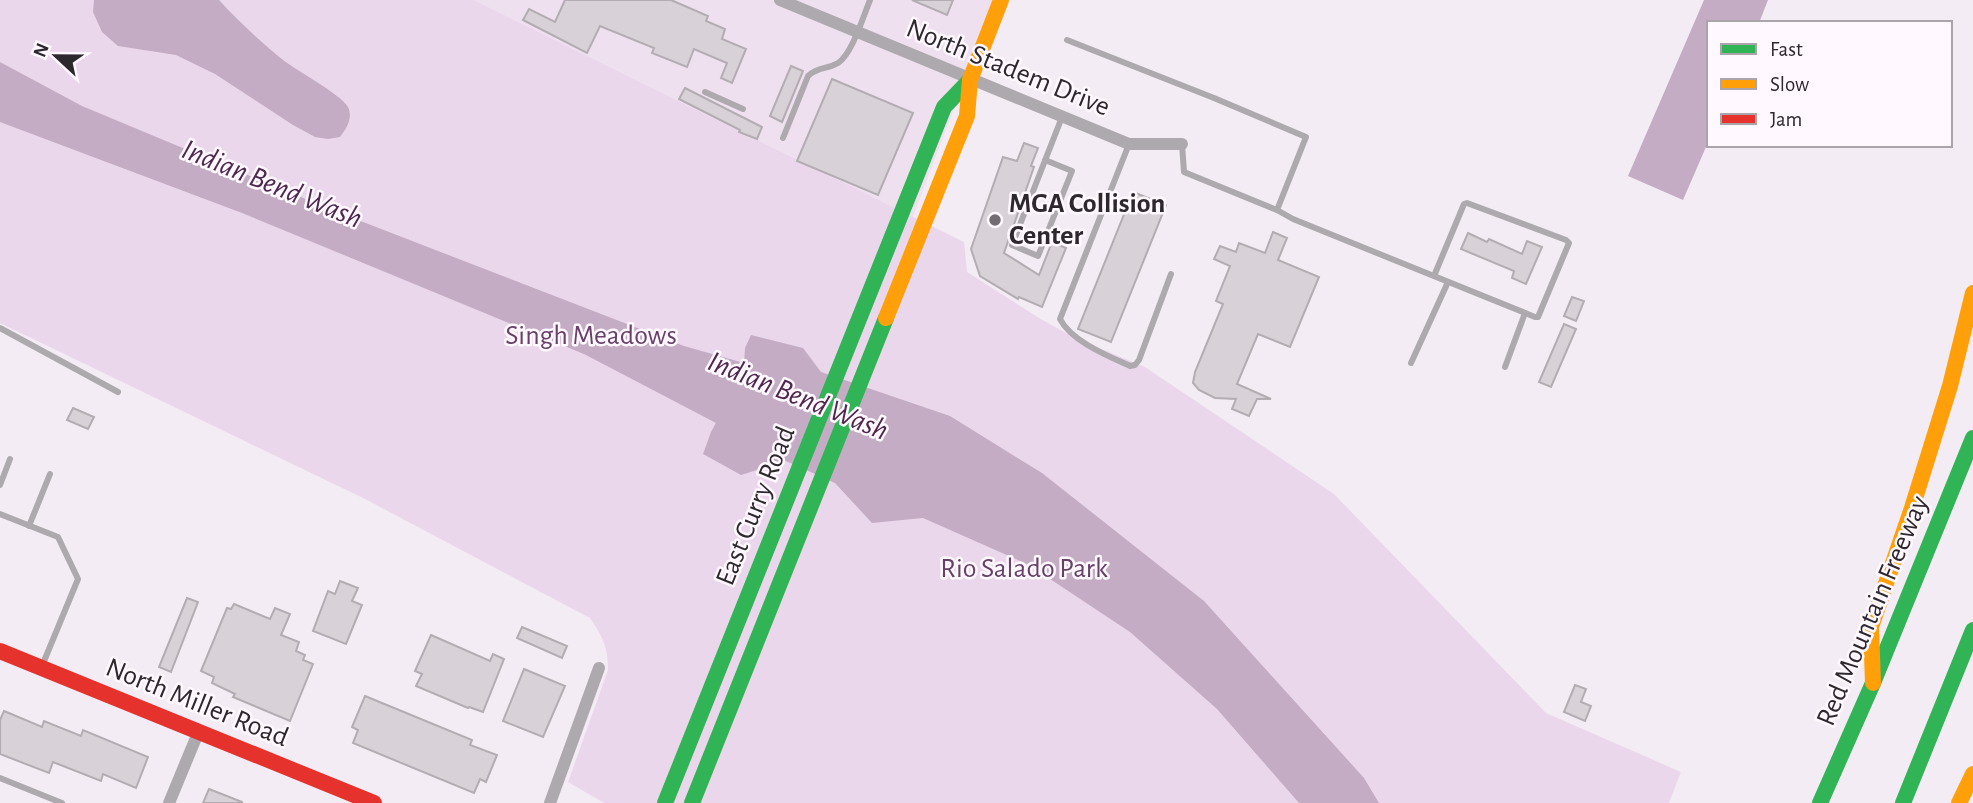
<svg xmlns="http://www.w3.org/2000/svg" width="1973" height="803" viewBox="0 0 1973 803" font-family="'Alegreya Sans',sans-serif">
  <rect width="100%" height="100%" fill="#f4ecf4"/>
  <!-- built -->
  <polygon fill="#efe0ef" points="474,0 995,0 913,217"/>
  <!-- green -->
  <path fill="#ebd7eb" d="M0 0H474L964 242 967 272 1039 318 1075 338 1145 367 1334 494 1546 713 1681 772 1669 803H604L568 782 608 670C608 647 603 637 590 618L365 499 0 323Z"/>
  <!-- water -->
  <g fill="#c3acc4">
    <path d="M94 0H219C237 20 258 39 278 56 293 69 341 94 348 107 353 118 347 128 340 137L328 139 315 137 293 125 215 74 176 55 118 46 102 32 93 12Z"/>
    <polygon points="1704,0 1768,0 1759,23 1709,23 1709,140 1683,200 1628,176"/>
    <polygon points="0,62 82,106 332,210 684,346 744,363 745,348 751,335 803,348 821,372 950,416 1042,473 1204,601 1364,778 1379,803 1299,803 1217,709 1130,632 1029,565 923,518 872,523 835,483 786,461 741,475 703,454 711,432 716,423 584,354 242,213 0,122"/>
  </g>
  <!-- building -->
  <g fill="#d8d2d8" stroke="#b3adb3" stroke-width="2">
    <polygon points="565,0 671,0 708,16 706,21 725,29 722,39 746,49 732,83 721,78 727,63 694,49 687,67 652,53 654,48 600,26 587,53 523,20 529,9 555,22"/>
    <polygon points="912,0 953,0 947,15"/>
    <polygon points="791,66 803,71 782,122 770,116"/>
    <polygon points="832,79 913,113 878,195 797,161"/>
    <polygon points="685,88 762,127 757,139 739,132 740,130 679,99"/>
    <polygon points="1024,143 1038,148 1031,166 1034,167 1004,253 1039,275 1052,242 1066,248 1042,307 1019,297 1018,299 980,276 971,249 1003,157 1017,161"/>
    <polygon points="1133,192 1166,205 1111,342 1078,329"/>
    <polygon points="1273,232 1287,238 1278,260 1319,277 1290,347 1258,334 1237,384 1271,399 1257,399 1249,416 1232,409 1236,399 1215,398 1199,390 1193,383 1195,372 1223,304 1216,301 1230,266 1214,259 1220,246 1236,252 1239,243 1265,253"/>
    <polygon points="1468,233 1487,242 1489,239 1522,254 1527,241 1542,247 1526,284 1512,278 1514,271 1461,249"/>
    <polygon points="1572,297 1584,301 1576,321 1564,316"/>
    <polygon points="1564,324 1576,329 1551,387 1539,382"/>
    <polygon points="73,408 94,417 88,429 67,420"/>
    <polygon points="340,581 358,588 352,601 362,605 346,644 313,631 328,591 335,594"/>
    <polygon points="187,598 198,602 171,672 159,667"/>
    <polygon points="234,604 270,619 275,608 290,614 281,635 299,642 296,651 305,655 303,660 313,664 290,721 233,697 235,694 212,683 214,677 201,671 227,608 231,609"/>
    <polygon points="522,627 567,646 562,658 517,638"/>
    <polygon points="431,635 490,661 493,654 504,659 483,712 469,707 468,708 416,686 422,674 415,671"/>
    <polygon points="524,669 565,686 543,737 503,721"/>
    <polygon points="1575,685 1586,689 1581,702 1591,706 1585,721 1564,712"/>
    <polygon points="365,696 472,740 470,745 497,755 486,782 480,779 474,793 353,743 358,730 352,727"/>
    <polygon points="4,711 42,727 44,721 81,736 83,730 148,757 136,788 103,774 101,781 53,762 49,773 0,754 0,720"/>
    <polygon points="209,789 242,802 242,803 203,803"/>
  </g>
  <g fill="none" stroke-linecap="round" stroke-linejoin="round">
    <!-- lane -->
    <g stroke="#aea9ae" stroke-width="6">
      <polyline points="1067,40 1214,98 1306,137 1277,210 1184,172 1182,144"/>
      <polyline points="705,92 743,109"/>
      <path d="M783 138 808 76C819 66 826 70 838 63 852 54 863 17 870 0"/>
      <path d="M1129 144 1060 319C1071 341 1108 356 1130 366L1135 365 1139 360 1171 274"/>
      <polyline points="1045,160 1072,171 1038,256 1012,245 1062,117"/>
      <polyline points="1277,210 1293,219 1535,317 1538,317 1569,243 1566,240 1467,203 1464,204 1434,276"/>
      <polyline points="0,328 118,392"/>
      <polyline points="1411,363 1448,282"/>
      <polyline points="1505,367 1525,313"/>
      <polyline points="0,485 10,459"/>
      <polyline points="0,514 58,537 78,579 42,666"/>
      <polyline points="29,526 50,474"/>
      <polyline points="0,778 62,803"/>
    </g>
    <!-- street -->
    <g stroke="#aea9ae" stroke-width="12">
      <polyline points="780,0 1129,144 1182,144"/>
      <polyline points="169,803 198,733"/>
      <polyline points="550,803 599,668"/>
    </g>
    <!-- fast -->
    <g stroke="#30b455" stroke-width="16">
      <polyline points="665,803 944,107 970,80"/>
      <polyline points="692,803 886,318"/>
      <polyline points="1820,803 1873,683 1973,438"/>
      <polyline points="1903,803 1973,630"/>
    </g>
    <!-- slow -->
    <g stroke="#ff9f0a" stroke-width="16">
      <polyline points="886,318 967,116 970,80 1001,0"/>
      <polyline points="1873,683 1871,627 1912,508 1950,386 1973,293"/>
      <polyline points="1959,803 1973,774"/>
    </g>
    <!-- jam -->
    <polyline stroke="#e5322d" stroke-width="16" points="0,651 374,803"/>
  </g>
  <!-- markers -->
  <circle fill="#736d73" stroke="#fff9ff" stroke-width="2.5" cx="995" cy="220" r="7"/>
  <g text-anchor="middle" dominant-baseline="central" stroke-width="5" stroke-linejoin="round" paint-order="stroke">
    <!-- street labels -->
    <g font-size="28" fill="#2d282d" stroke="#fff9ff">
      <text transform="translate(1008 68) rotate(22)">North Stadem Drive</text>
      <text transform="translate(756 506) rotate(-68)">East Curry Road</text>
      <text transform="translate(1873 611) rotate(-67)">Red Mountain Freeway</text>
      <text transform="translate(197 703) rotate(22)">North Miller Road</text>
    </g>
    <!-- poi labels -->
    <g font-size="28" font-weight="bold" fill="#2d282d" stroke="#fff9ff" text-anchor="start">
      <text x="1009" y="204">MGA Collision<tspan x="1009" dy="32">Center</tspan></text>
    </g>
    <!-- park labels -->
    <g font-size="28" fill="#68406a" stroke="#fff9ff">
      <text x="591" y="336">Singh Meadows</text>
      <text x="1024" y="569">Rio Salado Park</text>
    </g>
    <!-- water labels -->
    <g font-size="30" font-style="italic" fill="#4f2850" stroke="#fff9ff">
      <text transform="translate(272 184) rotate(22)">Indian Bend Wash</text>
      <text transform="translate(798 396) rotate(22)">Indian Bend Wash</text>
    </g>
  </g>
  <!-- legend -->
  <rect x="1707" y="21" width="245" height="126" fill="#fff9ff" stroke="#aba5ab" stroke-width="2"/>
  <rect x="1721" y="44" width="35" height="10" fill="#30b455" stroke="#aba5ab" stroke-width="2"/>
  <text x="1770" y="56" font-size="21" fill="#2d282d">Fast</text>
  <rect x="1721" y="79" width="35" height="10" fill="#ff9f0a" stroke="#aba5ab" stroke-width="2"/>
  <text x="1770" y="91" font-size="21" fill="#2d282d">Slow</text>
  <rect x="1721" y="114" width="35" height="10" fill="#e5322d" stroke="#aba5ab" stroke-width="2"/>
  <text x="1770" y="126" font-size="21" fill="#2d282d">Jam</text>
  <!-- north arrow -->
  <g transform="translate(56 56) rotate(292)" stroke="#fff9ff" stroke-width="5" paint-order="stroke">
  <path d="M0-5L12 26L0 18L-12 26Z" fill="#2d282d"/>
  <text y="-10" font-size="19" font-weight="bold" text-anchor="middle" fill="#2d282d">N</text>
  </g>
</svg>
